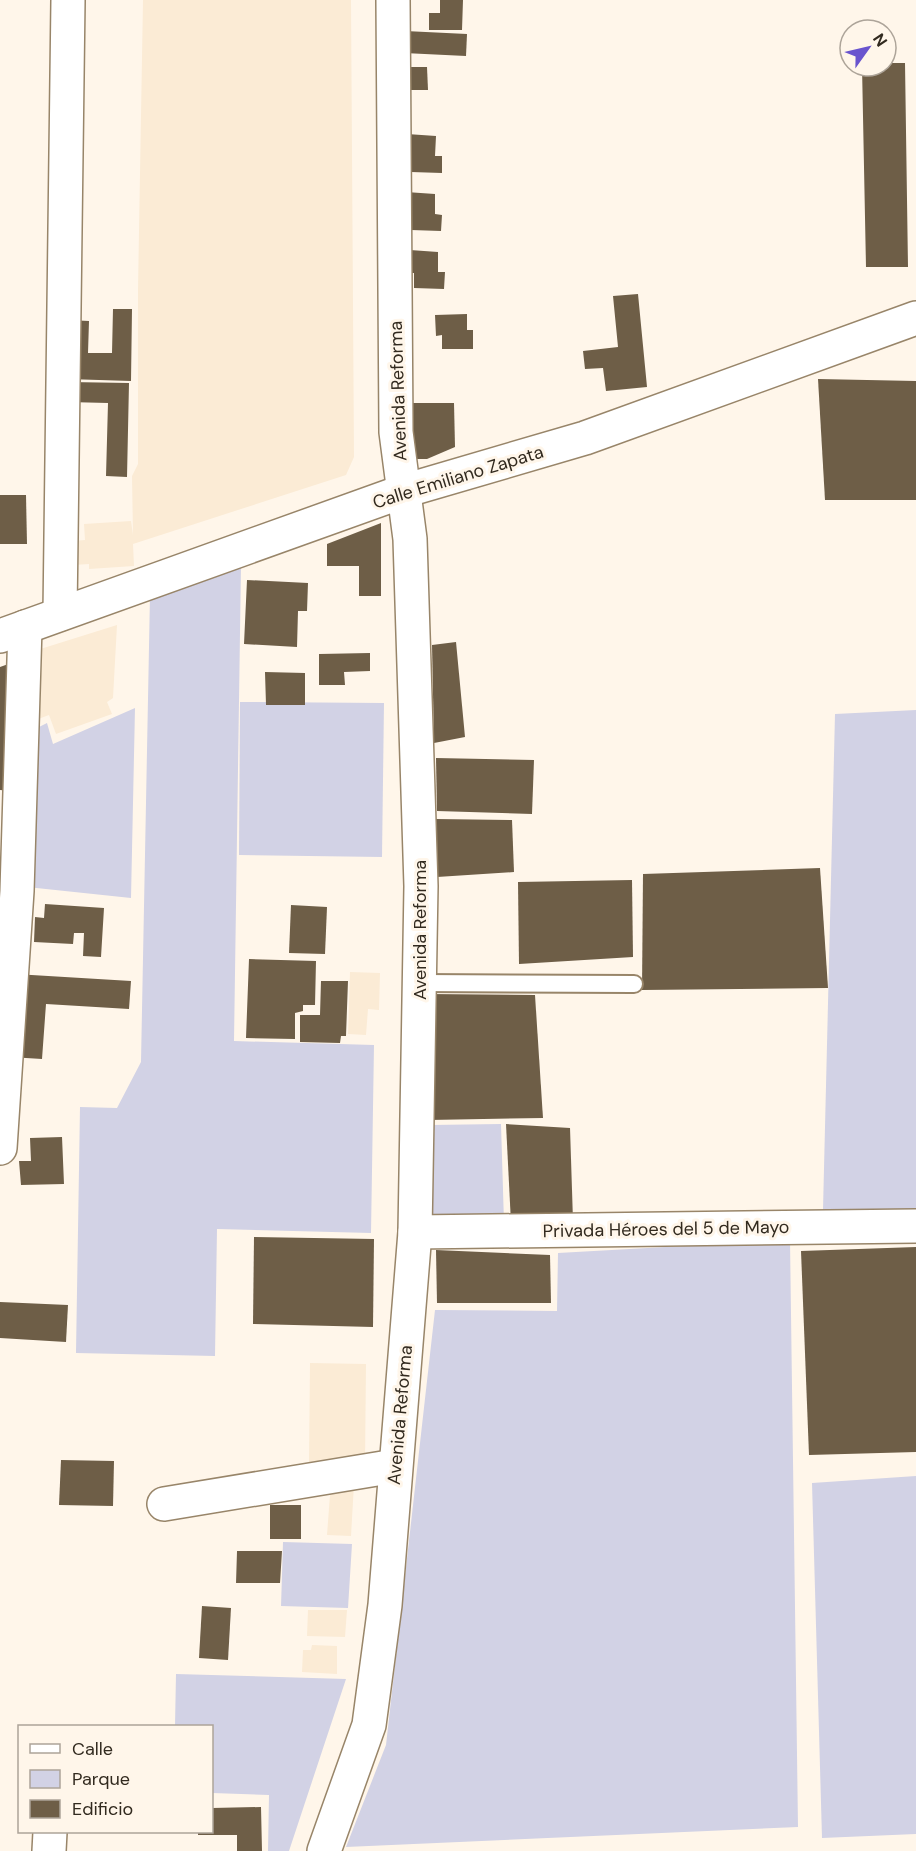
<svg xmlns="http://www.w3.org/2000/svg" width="916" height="1851" viewBox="0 0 916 1851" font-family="'DM Sans',sans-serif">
  <rect width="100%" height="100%" fill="#fff6ea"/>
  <!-- built -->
  <g fill="#fbebd5">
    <polygon points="143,0 351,0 354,457 346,475 133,544 134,566 89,569 89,564 74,565 72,541 85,540 84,524 131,521 133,535 132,476 138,464 138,290"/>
    <polygon points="117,625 113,698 107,702 112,714 56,734 49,715 33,721 34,651"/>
    <polygon points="350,972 380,973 379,1010 368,1009 366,1035 348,1034"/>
    <polygon points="310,1363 366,1364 365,1464 309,1463"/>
    <polygon points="331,1482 354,1484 351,1536 327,1535"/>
    <polygon points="308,1610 347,1610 345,1637 307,1636"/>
    <polygon points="312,1645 337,1646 337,1674 302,1672 303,1650 311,1650"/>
  </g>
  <!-- green -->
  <g fill="#d2d2e5">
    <polygon points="241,565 234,1041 374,1045 371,1233 217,1229 215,1356 76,1353 80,1107 117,1108 141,1062 150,595"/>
    <polygon points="240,702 384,703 382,857 239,855"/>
    <polygon points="135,708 131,898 27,887 33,730 47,723 53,744"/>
    <polygon points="916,710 916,1210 823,1210 835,714"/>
    <polygon points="501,1124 504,1223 426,1223 430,1125"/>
    <polygon points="790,1240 798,1827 346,1847 386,1745 435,1310 557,1311 558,1253"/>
    <polygon points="916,1476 916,1834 822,1838 812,1483"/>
    <polygon points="283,1542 352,1544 348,1608 281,1606"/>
    <polygon points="176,1674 346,1679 289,1851 268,1851 269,1795 212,1793 212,1726 175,1726"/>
  </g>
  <!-- building -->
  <g fill="#6e5e47">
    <polygon points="440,0 463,0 462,30 429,30 429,13 440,13"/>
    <polygon points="405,31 467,34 466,56 404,53"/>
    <polygon points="886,63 905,63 908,267 866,267 862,66 886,66"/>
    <polygon points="405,67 427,67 428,90 405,90"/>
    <polygon points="407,134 436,136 435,156 442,156 442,173 411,172 412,157 406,157"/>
    <polygon points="406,192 435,194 435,214 442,215 441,231 411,230 411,215 405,215"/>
    <polygon points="410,250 438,252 438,272 445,272 444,289 414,288 414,273 409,273"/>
    <polygon points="638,294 647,387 606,391 603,368 585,369 583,351 618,347 613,296"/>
    <polygon points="113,309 132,309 131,381 67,379 68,320 89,321 88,353 112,353"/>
    <polygon points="467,314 467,330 473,330 473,349 442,349 442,335 436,336 435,315"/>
    <polygon points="818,379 916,381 916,500 825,500"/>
    <polygon points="69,382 129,383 127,477 106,476 108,403 68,402"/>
    <polygon points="407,403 454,403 455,447 427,459 407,459"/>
    <polygon points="0,495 26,495 27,544 0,544"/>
    <polygon points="381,523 381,596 359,596 359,566 327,566 327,544"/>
    <polygon points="247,580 308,583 307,611 298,611 297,647 244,644"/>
    <polygon points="456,642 465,737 434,743 432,645"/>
    <polygon points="370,653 370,671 344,672 345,685 319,685 319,654"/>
    <polygon points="14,662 11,791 0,790 0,667"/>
    <polygon points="265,672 305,673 305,705 266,705"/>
    <polygon points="436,758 534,760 532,814 437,811"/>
    <polygon points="436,819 512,820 514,872 437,877"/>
    <polygon points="820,868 828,988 642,990 643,874"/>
    <polygon points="632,880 633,957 519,964 518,882"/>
    <polygon points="45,904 104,908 101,957 83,956 84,933 74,933 73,944 34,942 35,917 44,918"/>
    <polygon points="291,905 327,907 325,954 289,953"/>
    <polygon points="249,959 316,961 315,1005 303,1005 303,1011 295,1013 295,1039 246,1038"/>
    <polygon points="15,974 131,981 129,1009 46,1004 42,1059 10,1057"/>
    <polygon points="321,981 348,981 346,1036 341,1036 340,1043 300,1042 300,1015 320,1015"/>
    <polygon points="428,994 535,995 543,1118 429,1120"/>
    <polygon points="506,1124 570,1128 573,1221 511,1223"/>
    <polygon points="62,1137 64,1184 21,1185 19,1161 31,1161 30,1138"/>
    <polygon points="254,1237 374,1239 373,1327 253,1324"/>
    <polygon points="916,1247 916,1452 809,1455 801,1251"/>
    <polygon points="436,1250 550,1255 551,1303 437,1303"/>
    <polygon points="0,1302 68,1305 66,1342 0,1338"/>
    <polygon points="61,1460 114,1461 113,1506 59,1505"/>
    <rect x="270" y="1505" width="31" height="34"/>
    <polygon points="237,1551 282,1551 280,1583 236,1583"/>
    <polygon points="202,1606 231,1608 228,1660 199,1658"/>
    <polygon points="261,1807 262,1851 237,1851 237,1835 198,1835 198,1832 212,1832 212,1808"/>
  </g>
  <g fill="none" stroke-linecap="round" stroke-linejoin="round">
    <defs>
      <polyline id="service" points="420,983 634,984"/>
      <g id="minor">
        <polyline points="60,614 68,0"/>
        <polyline points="0,636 404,491 585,438 916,318"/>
        <polyline points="0,1148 17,891 25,627"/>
        <polyline points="415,1232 916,1226"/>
        <polyline points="164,1504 395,1466"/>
        <polyline points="49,1851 50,1832"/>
        <polyline points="324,1851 369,1725 385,1605 415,1232 421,886 410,539 396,432 393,0"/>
      </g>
    </defs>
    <!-- service casing -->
    <use href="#service" stroke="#988569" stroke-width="20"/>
    <!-- minor casing -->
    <use href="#minor" stroke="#988569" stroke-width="36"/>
    <!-- service -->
    <use href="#service" stroke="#fff" stroke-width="16"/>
    <!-- minor -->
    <use href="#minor" stroke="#fff" stroke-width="33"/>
  </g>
  <g text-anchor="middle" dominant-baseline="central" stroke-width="6" stroke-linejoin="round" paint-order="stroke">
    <!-- street labels -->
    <g font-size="18" fill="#322a1f" stroke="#fff6ea">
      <text transform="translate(398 391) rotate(-92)">Avenida Reforma</text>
      <text transform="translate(458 477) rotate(-17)">Calle Emiliano Zapata</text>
      <text transform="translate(420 930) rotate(-90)">Avenida Reforma</text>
      <text transform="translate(666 1229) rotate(-1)">Privada Héroes del 5 de Mayo</text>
      <text transform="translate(400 1415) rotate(-85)">Avenida Reforma</text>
    </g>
  </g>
  <!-- legend -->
  <rect x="18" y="1725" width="195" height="108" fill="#fff6ea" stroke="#ada499" stroke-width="1.5"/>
  <rect x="30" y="1744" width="30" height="9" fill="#ffffff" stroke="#ada499" stroke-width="1.5"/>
  <text x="72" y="1755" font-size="18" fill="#322a1f">Calle</text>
  <rect x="30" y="1770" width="30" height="18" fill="#d2d2e5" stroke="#ada499" stroke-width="1.5"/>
  <text x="72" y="1785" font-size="18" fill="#322a1f">Parque</text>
  <rect x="30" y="1800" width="30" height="18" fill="#6e5e47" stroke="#ada499" stroke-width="1.5"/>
  <text x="72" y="1815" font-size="18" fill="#322a1f">Edificio</text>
  <!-- north arrow -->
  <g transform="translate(868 48) rotate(56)"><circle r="28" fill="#fff6ea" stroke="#ada499" stroke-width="1.5"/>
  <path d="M0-4.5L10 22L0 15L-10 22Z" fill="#6954ce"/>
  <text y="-9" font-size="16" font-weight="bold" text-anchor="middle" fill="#322a1f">N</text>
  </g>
</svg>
